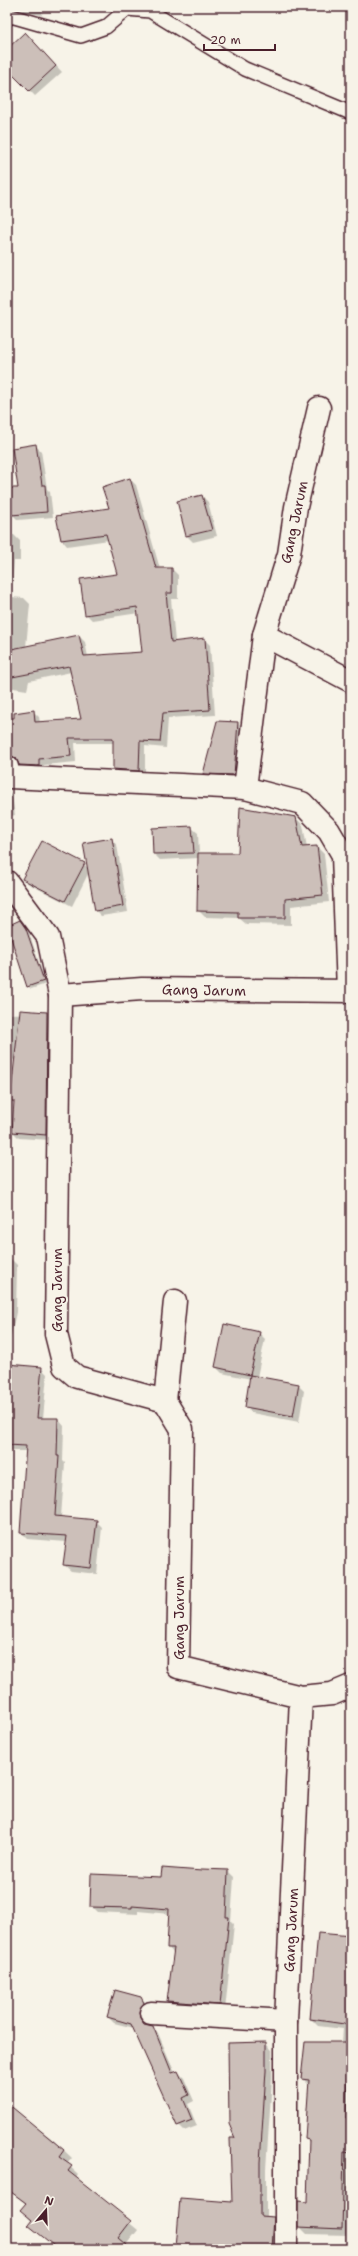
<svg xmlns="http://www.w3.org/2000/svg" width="358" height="2256" viewBox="0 0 358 2256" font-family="'Shantell Sans',sans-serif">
  <rect width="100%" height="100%" fill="#f7f3e8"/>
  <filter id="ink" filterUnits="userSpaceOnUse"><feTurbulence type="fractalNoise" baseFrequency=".025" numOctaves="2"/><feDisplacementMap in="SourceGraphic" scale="8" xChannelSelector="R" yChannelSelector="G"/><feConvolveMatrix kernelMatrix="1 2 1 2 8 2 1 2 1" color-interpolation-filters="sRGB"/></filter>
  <g filter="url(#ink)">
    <!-- green -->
    <polygon fill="#ded4cc" stroke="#947a7c" points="350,2160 351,2249 346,2249 346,2223"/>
    <!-- shadow -->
    <g fill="#0003">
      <polygon points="7,7 43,7 42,15 7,9"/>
      <polygon points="31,39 62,72 35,96 7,67 7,50"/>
      <polygon points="35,445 41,451 47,489 50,492 53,517 18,520 12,514"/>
      <polygon points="130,479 136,485 160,569 172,569 178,575 178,599 171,599 175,642 204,639 210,645 215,715 168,718 166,748 145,746 145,776 119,775 114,769 114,743 75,743 76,762 44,765 45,771 26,770 18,761 10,760 7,763 7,741 33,711 39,717 40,723 82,720 71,672 29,681 27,690 7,687 7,535 14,535 20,541 20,561 14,561 11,597 24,598 30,604 26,647 79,636 85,642 88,657 143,653 139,613 92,620 86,614 118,574 109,540 67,546 62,540 58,517 110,509"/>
      <polygon points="202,496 208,502 217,536 193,542 187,536"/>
      <polygon points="238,723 243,728 239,779 209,778 204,773"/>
      <polygon points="7,791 12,796 15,815 7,817"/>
      <polygon points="296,818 303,825 307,848 317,847 324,854 329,902 291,906 291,925 246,924 239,918 205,917 198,910 199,858 160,860 154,854 192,828 198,833 199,854 239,854"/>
      <polygon points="111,840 117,845 128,912 101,916 95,910 89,872 72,906 29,884 23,878 42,842 89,868"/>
      <polygon points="20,921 29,933 46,984 31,989 28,986 8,925"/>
      <polygon points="47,1013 53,1019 51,1140 19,1138 13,1132 15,1104 11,1100 17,1060 7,1059 7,1014"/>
      <polygon points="7,1146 9,1175 7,1183"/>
      <polygon points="7,1259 11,1259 17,1265 16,1312 7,1355"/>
      <polygon points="259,1333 265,1339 257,1377 298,1385 304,1391 299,1422 252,1413 246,1407 251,1379 222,1373 216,1367"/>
      <polygon points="7,1365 41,1368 47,1374 43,1419 58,1419 64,1426 63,1461 65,1463 61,1517 96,1521 102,1527 97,1574 71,1571 64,1565 67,1542 27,1539 21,1533 26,1451 11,1451 7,1447"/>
      <polygon points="228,1871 234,1877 231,1921 234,1924 225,2010 174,2006 168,2000 174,1954 168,1947 170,1914 138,1911 138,1914 97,1912 91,1906 162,1878"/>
      <polygon points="351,1937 349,2235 307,2234 300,2227 308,2203 310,2143 306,2139 310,2086 302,2078 342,2043 343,2029 318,2026 311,2019"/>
      <polygon points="141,1998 147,2004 144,2018 145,2025 152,2027 158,2033 175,2073 178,2072 184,2078 194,2101 188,2104 197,2126 184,2131 178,2125 134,2028 114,2023 108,2017"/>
      <polygon points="265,2043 272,2050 272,2078 266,2169 266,2218 273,2218 280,2225 278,2249 177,2249 233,2203 236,2139"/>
      <polygon points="7,2104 52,2139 72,2158 67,2164 79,2175 76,2179 138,2230 125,2246 129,2249 58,2249 21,2210 26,2204 7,2189"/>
    </g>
    <!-- building -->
    <g fill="#ccbfb9" stroke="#4a1f2b">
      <polygon points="25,32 56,66 29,91 7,69 7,49"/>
      <polygon points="36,444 42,485 45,485 47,512 11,515 8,488 18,488 12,448"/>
      <polygon points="130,478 156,568 172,568 172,593 166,593 171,642 205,638 210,710 163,713 160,742 140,741 139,771 113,769 113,738 69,738 71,756 39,759 39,766 19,765 16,758 7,755 7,718 14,718 14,713 34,710 35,722 81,719 69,666 7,678 7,650 79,635 84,656 142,652 137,607 85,615 80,579 117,574 106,534 61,540 56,516 109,508 102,487"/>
      <polygon points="202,495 212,530 186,536 177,501"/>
      <polygon points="217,721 238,722 234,775 203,774"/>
      <polygon points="240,807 296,817 302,847 317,846 323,895 285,899 285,918 238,918 238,912 197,911 198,853 238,853"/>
      <polygon points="192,826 194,853 153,854 152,828"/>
      <polygon points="112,838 123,906 95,911 83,843"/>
      <polygon points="42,841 85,863 65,901 22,879"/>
      <polygon points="20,920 26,929 44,981 27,987 7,926"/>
      <polygon points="20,1010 47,1012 46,1135 12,1132 14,1101 10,1101"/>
      <polygon points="224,1324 260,1332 250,1375 215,1367"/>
      <polygon points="7,1364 42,1367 37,1418 58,1418 57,1456 59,1456 55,1516 97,1520 91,1568 63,1565 67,1536 20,1533 26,1446 7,1445"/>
      <polygon points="250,1375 299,1384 293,1416 245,1407"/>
      <polygon points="162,1868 202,1871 202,1869 228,1870 226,1917 229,1917 220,2005 167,2001 174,1948 167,1948 169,1909 132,1906 132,1908 90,1907 91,1874 161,1877"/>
      <polygon points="318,1933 351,1936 351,2025 310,2019"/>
      <polygon points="115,1990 141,1997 144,2003 139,2012 140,2018 144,2024 153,2026 172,2073 178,2071 189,2095 183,2098 192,2120 177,2126 131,2024 107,2017"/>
      <polygon points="266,2042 266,2071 260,2162 260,2216 274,2217 272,2249 176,2249 180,2198 232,2202 230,2138 235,2138 229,2124 228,2043"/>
      <polygon points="305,2042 351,2042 351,2069 347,2068 346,2118 351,2119 351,2153 344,2152 342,2229 298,2227 298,2201 307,2202 309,2140 305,2139 309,2080 301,2079"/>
      <polygon points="7,2103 64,2150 59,2157 72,2166 68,2171 131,2221 118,2238 131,2249 58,2249 28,2225 32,2220 20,2210 26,2203 7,2189"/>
    </g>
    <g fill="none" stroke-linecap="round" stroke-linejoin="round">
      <defs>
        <polyline id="service" points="7,19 11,16 81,36 106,27 127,9 150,11 245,69 351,113"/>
        <g id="minor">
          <polyline points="264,635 351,681"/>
          <polyline points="7,767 9,777 245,788 264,635 289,554 296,507 319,408"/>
          <polyline points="245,788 302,803 329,831 343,855 348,991"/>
          <polyline points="7,882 48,937 60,995 56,1334 64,1366 77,1377 165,1401 182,1429 178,1667 301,1697 286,2021 286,2249"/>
          <polyline points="60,995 142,989 351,991"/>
          <polyline points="165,1401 175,1301"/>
          <polyline points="301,1697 332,1694 351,1686"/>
          <polyline points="151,2013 286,2021"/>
        </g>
      </defs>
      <!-- service casing -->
      <use href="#service" stroke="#4a1f2b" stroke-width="16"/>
      <!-- minor casing -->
      <use href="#minor" stroke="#4a1f2b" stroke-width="25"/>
      <!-- service -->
      <use href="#service" stroke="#f7f3e8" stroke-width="13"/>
      <!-- minor -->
      <use href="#minor" stroke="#f7f3e8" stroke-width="22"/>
    </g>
  </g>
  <g text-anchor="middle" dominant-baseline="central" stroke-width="4" stroke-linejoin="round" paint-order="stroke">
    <!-- street labels -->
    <g font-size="14" fill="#4a1f2b" stroke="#f7f3e8">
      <text transform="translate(294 522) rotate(-78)">Gang Jarum</text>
      <text transform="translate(204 990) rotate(1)">Gang Jarum</text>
      <text transform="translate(57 1290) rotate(-90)">Gang Jarum</text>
      <text transform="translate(179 1618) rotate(-90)">Gang Jarum</text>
      <text transform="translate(291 1930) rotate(-87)">Gang Jarum</text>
    </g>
  </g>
  <!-- margin -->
  <rect width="358" height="2256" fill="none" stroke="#f7f3e8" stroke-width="24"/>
  <rect x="12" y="12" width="334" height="2232" fill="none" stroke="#4a1f2b" stroke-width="1.5" filter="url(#ink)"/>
  <!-- north arrow -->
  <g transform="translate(46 2210) rotate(19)" stroke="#f7f3e8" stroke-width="3" paint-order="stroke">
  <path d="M0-3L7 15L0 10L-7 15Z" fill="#4a1f2b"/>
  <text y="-6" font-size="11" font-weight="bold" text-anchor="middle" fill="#4a1f2b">N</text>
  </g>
  <!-- scale -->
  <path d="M204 44v6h71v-6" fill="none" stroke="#4a1f2b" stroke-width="2"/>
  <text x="210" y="44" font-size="12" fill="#4a1f2b" stroke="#f7f3e8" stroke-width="3" paint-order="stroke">20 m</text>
</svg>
